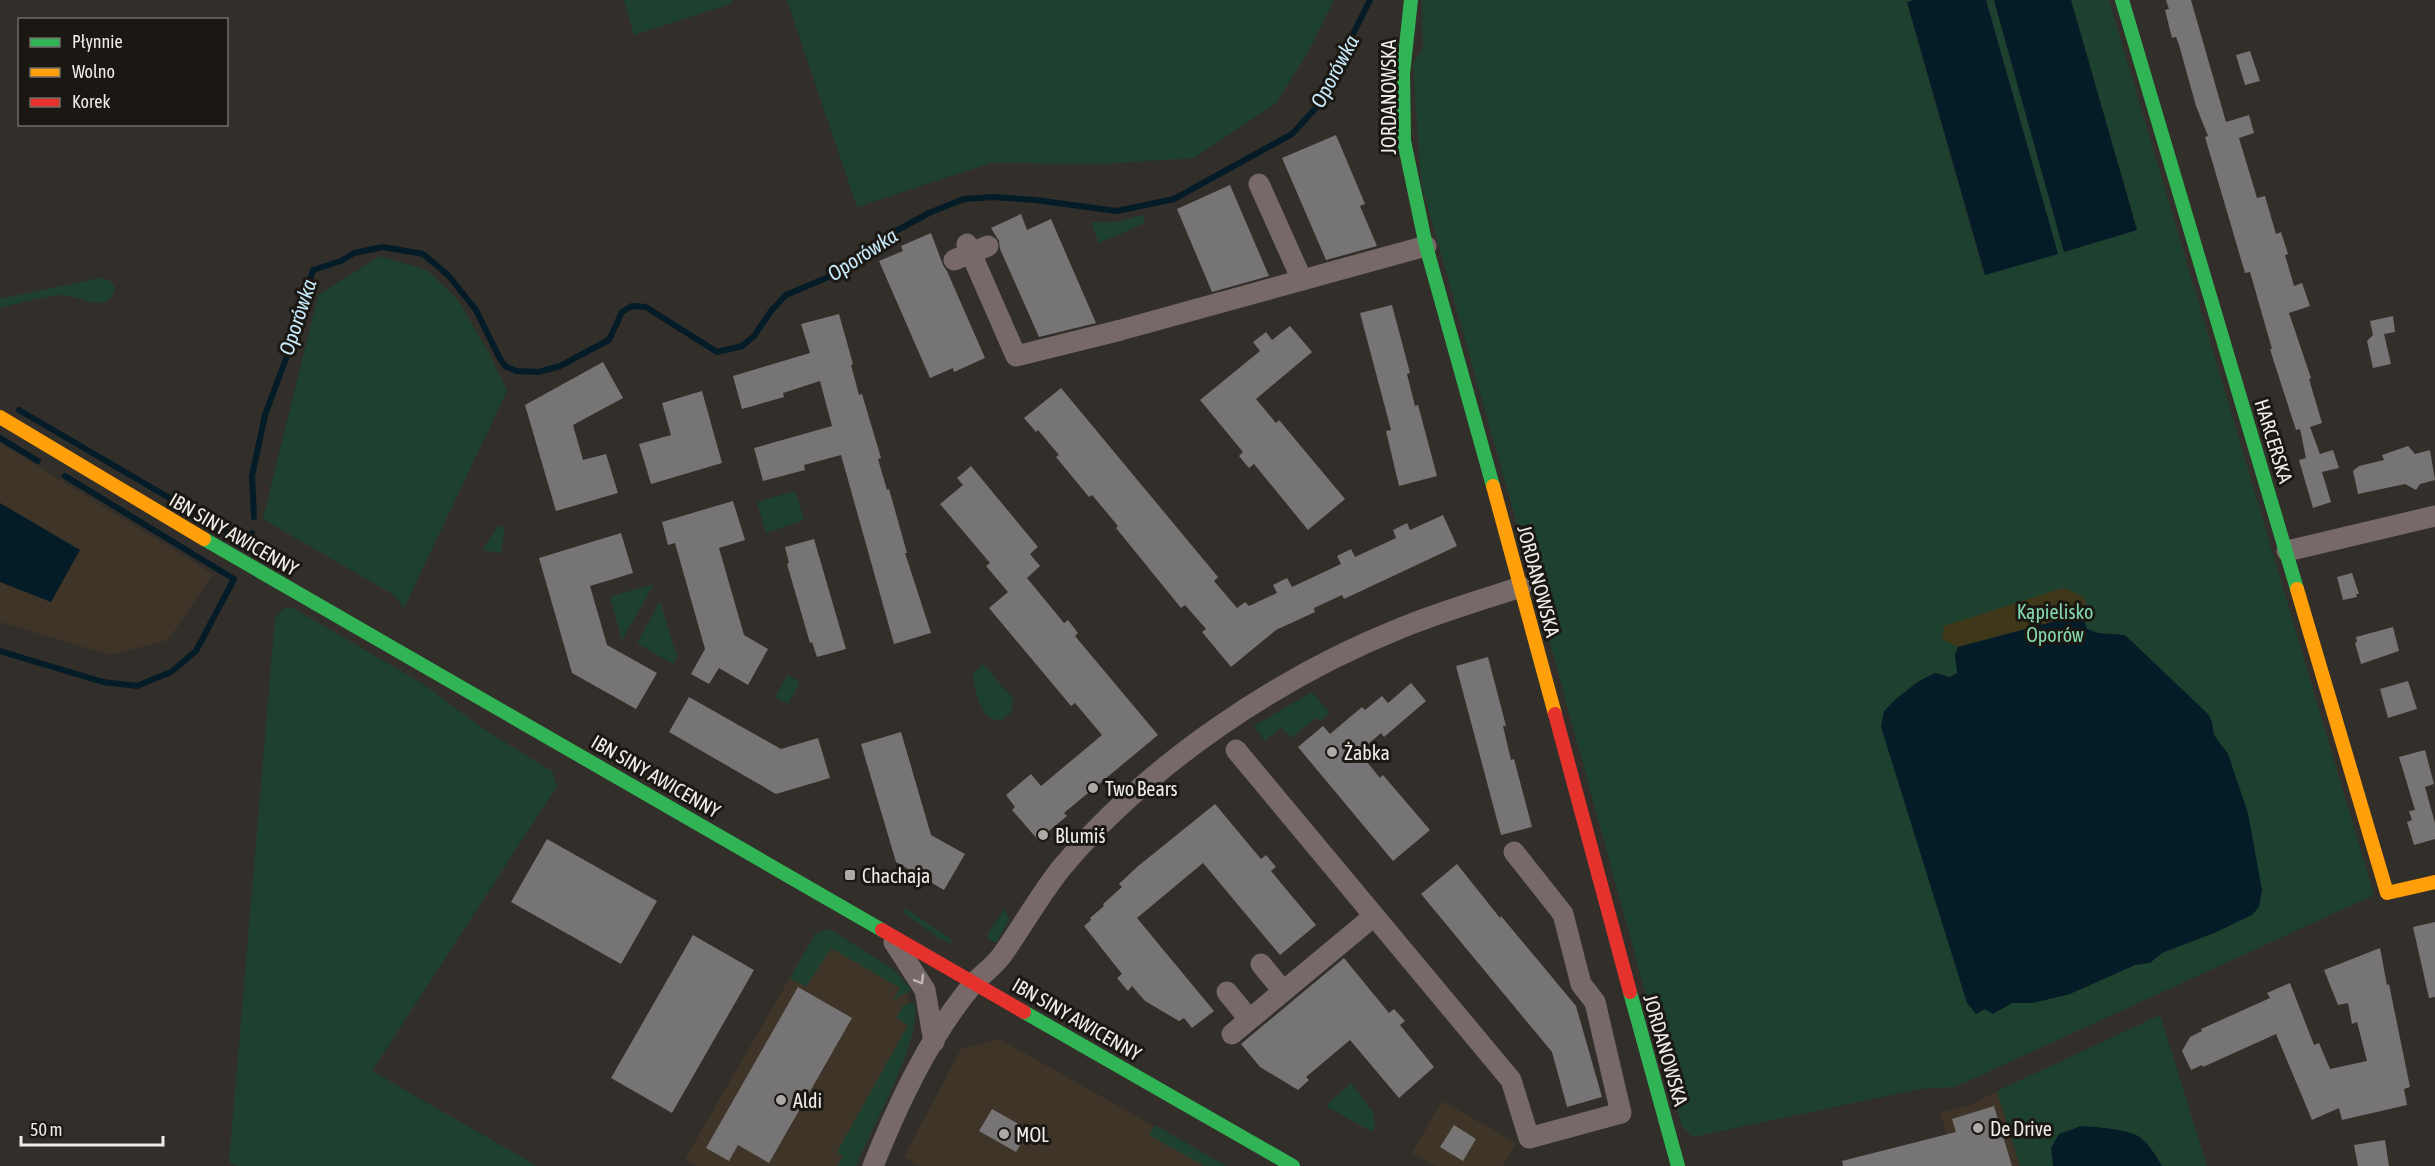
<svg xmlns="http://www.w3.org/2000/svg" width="2435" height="1166" viewBox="0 0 2435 1166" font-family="'Asap Condensed',sans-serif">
  <rect width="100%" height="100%" fill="#322e2a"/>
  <!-- built -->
  <g fill="#3e3528">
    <polygon points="0,443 213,574 168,640 110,655 0,622"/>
    <polygon points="815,934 905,986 915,1025 845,1166 697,1166 685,1159"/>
    <polygon points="999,1039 1138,1117 1222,1166 919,1166 904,1157 961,1049"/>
    <polygon points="1997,1091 2020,1166 1957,1166 1940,1113 1973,1104"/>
    <polygon points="1442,1101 1516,1143 1503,1166 1435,1166 1412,1153"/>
  </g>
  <!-- green -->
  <g fill="#1e412f">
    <polygon points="624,0 732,0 733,3 634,35"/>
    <polygon points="787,0 1334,0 1306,56 1276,103 1194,158 1100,164 991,163 857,207"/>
    <polygon points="1422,0 1915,0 1907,3 1984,274 2058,254 1986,0 1994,0 2064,252 2137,230 2071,0 2109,0 2374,895 1955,1087 1920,1089 1693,1137 1682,1127 1537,595 1421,183 1413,63 1423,49"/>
    <polygon points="1143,215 1145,223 1099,243 1091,222 1116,222"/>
    <polygon points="380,256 427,270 458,300 489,353 507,391 404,608 394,595 263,519 318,295"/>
    <path d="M100 278 109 280 115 286C111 318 76 294 60 295 40 297 19 303 0 308V299Z"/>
    <polygon points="795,491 804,520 766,533 757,502"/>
    <polygon points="498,526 505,527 501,553 482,550"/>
    <polygon points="654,584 622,640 610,597"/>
    <polygon points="660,601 677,657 673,664 637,643"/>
    <polygon points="284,608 293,608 423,684 488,732 552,771 557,786 372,1071 537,1166 237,1166 229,1163 275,618"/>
    <path d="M983 664 1013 699 1012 712 1001 720C978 721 977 691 972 674Z"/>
    <polygon points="788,675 800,682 788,704 775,697"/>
    <polygon points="1312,692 1330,713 1320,721 1316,718 1291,738 1281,727 1265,741 1254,726"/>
    <polygon points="905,908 951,939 951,944 937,937 903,912"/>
    <polygon points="1005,908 1009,920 996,943 988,939 988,934"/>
    <polygon points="830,929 894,970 912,990 893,1000 900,988 831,948 806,987 790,978 815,934"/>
    <path d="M909 1003 915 1004C921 1042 872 1127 856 1166H837L843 1156 837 1152 908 1025 896 1018 903 1006Z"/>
    <polygon points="2160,1015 2207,1166 2020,1166 1997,1091"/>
    <polygon points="1351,1083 1373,1112 1375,1127 1372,1132 1326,1106"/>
    <polygon points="1155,1125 1226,1166 1204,1166 1149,1135"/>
  </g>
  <!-- sand -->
  <path fill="#3e371a" d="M2063 588C2072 591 2080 593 2086 601L2082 614 1958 647 1942 639 1944 626Z"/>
  <!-- water -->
  <g fill="#041c27">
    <polygon points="1915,0 1986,0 2058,254 1985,275 1907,2"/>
    <polygon points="1994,0 2071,0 2137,230 2064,252"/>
    <polygon points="0,503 80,550 51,602 0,582"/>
    <polygon points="2082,614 2087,629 2098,633 2125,635 2208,714 2212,722 2214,735 2228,754 2248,813 2262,890 2259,907 2252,915 2214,933 2162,953 2150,963 2135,965 2070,994 2033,1003 2012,1003 1993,1014 1985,1009 1976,1014 1967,1003 1881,727 1884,711 1897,698 1919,681 1935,673 1950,677 1957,673 1955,655 1958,647"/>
    <path d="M2081 1126C2096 1127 2125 1129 2138 1136 2148 1142 2156 1156 2162 1166H2053L2051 1148 2059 1134Z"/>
  </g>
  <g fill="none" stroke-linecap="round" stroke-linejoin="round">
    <!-- stream -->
    <g stroke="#041c27" stroke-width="6">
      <polyline points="19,410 248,544 252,533"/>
      <polyline points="0,438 38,461"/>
      <polyline points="254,517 252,476 265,415 288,353 313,270 341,261 354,253 383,247 423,254 448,275 476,310 498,355 505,366 516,371 539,372 560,366 609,340 622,312 632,306 646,307 717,352 742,346 754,336 771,311 786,295 840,272 892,233 931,212 964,199 994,197 1035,200 1117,211 1174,199 1292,134 1316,108 1370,0"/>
      <polyline points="0,651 103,682 137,686 171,672 196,651 234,579 65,476"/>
    </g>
  </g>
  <!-- building -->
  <g fill="#777475">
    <polygon points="2166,0 2191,0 2226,122 2249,115 2254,133 2239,138 2257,198 2265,196 2276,234 2281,232 2288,254 2285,255 2294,286 2302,283 2310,306 2289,313 2311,378 2309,379 2322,423 2310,427 2320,454 2333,450 2339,468 2322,472 2331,502 2313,508 2299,460 2306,458 2300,429 2296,430 2275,365 2270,349 2272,349 2250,272 2245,273 2205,137 2208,136 2196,106 2179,45 2176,37 2172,38 2165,10 2169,9"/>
    <polygon points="2250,51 2260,81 2245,85 2236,55"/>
    <polygon points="1336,135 1365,204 1360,206 1377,246 1326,260 1282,158"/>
    <polygon points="1230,185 1269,276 1212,292 1177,209"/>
    <polygon points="1021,214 1027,230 1051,219 1096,323 1039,337 1000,249 999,241 991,228"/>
    <polygon points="931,233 943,265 947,271 985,358 954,372 953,368 930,378 879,261 903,251 901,246"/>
    <polygon points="1392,305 1410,373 1407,374 1415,406 1418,405 1437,476 1399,486 1386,431 1391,430 1360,313"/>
    <polygon points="839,314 853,364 851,365 859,395 862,394 881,458 878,459 887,490 889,489 907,553 905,553 931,633 894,644 841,455 804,465 805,470 763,481 754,448 832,426 820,381 783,393 784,397 742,409 733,376 810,353 801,324"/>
    <polygon points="2393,316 2395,332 2384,334 2391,364 2373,368 2367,341 2373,335 2370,321"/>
    <polygon points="1290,326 1312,352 1256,399 1276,423 1279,420 1345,499 1308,530 1254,464 1249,468 1239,456 1243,452 1200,400 1260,351 1253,342 1266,332 1272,340"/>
    <polygon points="603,362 623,398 573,425 583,460 606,454 618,493 556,511 525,405"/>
    <polygon points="1061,388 1218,577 1214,581 1237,608 1245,602 1249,606 1277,593 1273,585 1287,578 1292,587 1341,564 1337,556 1351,549 1355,557 1396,538 1393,530 1407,523 1410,530 1443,515 1457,546 1344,599 1342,595 1314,608 1315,612 1276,630 1231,667 1202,632 1206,629 1185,605 1181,608 1116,528 1118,526 1092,495 1089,497 1056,457 1059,455 1038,430 1036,432 1024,418"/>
    <polygon points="702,391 722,463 651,484 639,444 671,435 662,403"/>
    <polygon points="2408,446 2415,454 2430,450 2435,480 2420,484 2416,490 2405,484 2358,494 2353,471 2359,466 2384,460 2382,455"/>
    <polygon points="971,466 1038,547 1030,554 1040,566 1027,578 1064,623 1068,620 1078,633 1075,636 1158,735 1064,813 1067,816 1038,840 1012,810 1015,807 1006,795 1031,774 1041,786 1102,735 1075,703 1071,706 989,608 1008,592 986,566 990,563 940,504 963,485 957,478"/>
    <polygon points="733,501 745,540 719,548 744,635 768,649 748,685 719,668 709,684 691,674 705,649 675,543 668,545 662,522"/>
    <polygon points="621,533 633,573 590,586 607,645 657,673 636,709 572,673 539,558"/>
    <polygon points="814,539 846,649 817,657 812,642 810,643 787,564 789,563 785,547"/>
    <polygon points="2352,573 2359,594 2356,594 2357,597 2343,600 2337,577"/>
    <polygon points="2393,627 2399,651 2361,664 2355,643 2357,642 2356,637"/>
    <polygon points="1488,657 1506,726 1503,726 1511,760 1514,759 1532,827 1501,835 1456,666"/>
    <polygon points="2408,681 2417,709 2388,718 2380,689"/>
    <polygon points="1411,683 1426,701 1384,737 1381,733 1359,752 1380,778 1383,775 1430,830 1393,861 1298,747 1323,726 1330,734 1362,707 1365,710 1382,696 1388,703"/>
    <polygon points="689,697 781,749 818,738 830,778 776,794 669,732"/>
    <polygon points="901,732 931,835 965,854 944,890 896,862 861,744"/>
    <polygon points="2425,750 2434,784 2425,787 2435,823 2435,839 2414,845 2407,822 2412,820 2409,811 2415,810 2399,757"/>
    <polygon points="1215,804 1261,859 1266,855 1276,867 1271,871 1316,925 1280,955 1203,863 1137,918 1214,1011 1192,1028 1184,1018 1179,1021 1145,1001 1132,986 1128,991 1117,978 1122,974 1084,926 1091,920 1090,918 1104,906 1103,904 1122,887 1119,884 1137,867"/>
    <polygon points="547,839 657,901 621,964 511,902"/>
    <polygon points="1457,864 1500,918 1501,916 1576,1006 1602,1097 1567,1107 1552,1052 1421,894"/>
    <polygon points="2435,922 2435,997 2429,998 2413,927"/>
    <polygon points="693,935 754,970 672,1113 611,1078"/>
    <polygon points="2380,948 2387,985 2389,984 2410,1087 2404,1089 2407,1105 2342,1120 2339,1108 2312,1120 2276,1034 2203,1067 2202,1065 2191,1070 2182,1051 2190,1037 2202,1031 2201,1029 2270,998 2267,993 2290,983 2314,1045 2319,1043 2330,1069 2367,1061 2357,1022 2352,1024 2348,1003 2338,1005 2324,970"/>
    <polygon points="1344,958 1389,1013 1394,1009 1405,1021 1400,1025 1434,1067 1399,1098 1350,1040 1306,1077 1309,1080 1298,1090 1260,1067 1241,1044"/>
    <polygon points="798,987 852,1018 769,1163 738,1145 729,1161 706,1148"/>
    <polygon points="1994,1106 2012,1166 1843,1166 1842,1161 1956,1132 1952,1119"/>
    <polygon points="992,1109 1029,1130 1016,1152 979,1131"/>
    <polygon points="1454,1125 1476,1139 1463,1161 1440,1147"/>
    <polygon points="2385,1140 2389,1166 2358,1166 2354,1145"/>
  </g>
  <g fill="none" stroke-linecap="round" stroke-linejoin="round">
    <!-- street -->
    <g stroke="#766968" stroke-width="21">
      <polyline points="1259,184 1302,280"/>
      <polyline points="967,244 1016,356 1121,330 1426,246"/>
      <polyline points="954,260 988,246"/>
      <polyline points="2287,551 2435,516"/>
      <polyline points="1236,750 1511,1080 1529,1138 1621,1113 1595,1002 1581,984 1563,914 1514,852"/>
      <polyline points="894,942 925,990 934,1042"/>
      <polyline points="1261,964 1283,991"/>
      <polyline points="1227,992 1249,1019"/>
      <polyline points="1232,1034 1374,916"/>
      <path d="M873 1166C895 1111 921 1054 956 1006 963 997 969 988 976 981 985 972 995 965 1002 955 1023 926 1040 894 1063 866 1149 764 1278 677 1401 628 1440 612 1481 600 1521 587"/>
    </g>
    <!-- fast -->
    <g stroke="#30b455" stroke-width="14">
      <polyline points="1411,0 1403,74 1404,141 1426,246 1493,486"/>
      <polyline points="2122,0 2297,589"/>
      <polyline points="204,539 882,930"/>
      <polyline points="1630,992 1678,1166"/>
      <polyline points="1024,1012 1293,1166"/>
    </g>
    <!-- slow -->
    <g stroke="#ff9f0a" stroke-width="14">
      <polyline points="0,417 204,539"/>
      <polyline points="1493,486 1555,714"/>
      <polyline points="2297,589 2387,893 2435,882"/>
    </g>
    <!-- jam -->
    <g stroke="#e5322d" stroke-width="14">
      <polyline points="1555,714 1630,992"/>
      <polyline points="882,930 1024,1012"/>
    </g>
  </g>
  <!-- one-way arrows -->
  <defs><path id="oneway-chevron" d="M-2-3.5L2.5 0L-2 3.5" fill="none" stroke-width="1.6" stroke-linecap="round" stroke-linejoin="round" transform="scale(1.5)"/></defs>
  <use stroke="#bfb8b4" href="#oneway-chevron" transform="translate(920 980) rotate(60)"/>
  <!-- markers -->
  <g fill="#aeaaa5" stroke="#1b1814" stroke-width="2">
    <circle cx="1332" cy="752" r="6"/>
    <circle cx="1093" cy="788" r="6"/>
    <circle cx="1043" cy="835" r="6"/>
    <rect x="844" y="869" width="12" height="12" rx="3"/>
    <circle cx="781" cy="1100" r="6"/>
    <circle cx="1978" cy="1128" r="6"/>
    <circle cx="1004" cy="1134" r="6"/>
  </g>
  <g text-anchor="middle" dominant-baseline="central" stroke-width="6" stroke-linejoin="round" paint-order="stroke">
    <!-- street labels -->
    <g font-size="20" fill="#f0ece7" stroke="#1b1814">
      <text transform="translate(1388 97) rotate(-90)">JORDANOWSKA</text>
      <text transform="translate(2274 441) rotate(73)">HARCERSKA</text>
      <text transform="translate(234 534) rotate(30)">IBN SINY AWICENNY</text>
      <text transform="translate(1539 581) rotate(75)">JORDANOWSKA</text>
      <text transform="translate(656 776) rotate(30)">IBN SINY AWICENNY</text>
      <text transform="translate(1077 1019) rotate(30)">IBN SINY AWICENNY</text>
      <text transform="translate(1666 1050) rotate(74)">JORDANOWSKA</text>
    </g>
    <!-- park labels -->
    <g font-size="20" fill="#84d9ac" stroke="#1b1814">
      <text x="2055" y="611">Kąpielisko<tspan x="2055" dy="23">Oporów</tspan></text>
    </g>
    <!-- poi labels -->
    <g font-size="20" fill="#f0ece7" stroke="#1b1814" text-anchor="start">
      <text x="1344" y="752">Żabka</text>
      <text x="1105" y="788">Two Bears</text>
      <text x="1055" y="835">Blumiś</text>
      <text x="862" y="875">Chachaja</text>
      <text x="793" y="1100">Aldi</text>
      <text x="1990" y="1128">De Drive</text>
      <text x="1016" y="1134">MOL</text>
    </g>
    <!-- water labels -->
    <g font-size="21" font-style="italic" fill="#c7e9fa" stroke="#1b1814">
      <text transform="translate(1334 71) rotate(-62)">Oporówka</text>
      <text transform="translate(862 254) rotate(-33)">Oporówka</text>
      <text transform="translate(297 317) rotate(-72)">Oporówka</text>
    </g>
  </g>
  <!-- legend -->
  <rect x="18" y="18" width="210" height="108" fill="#1b1814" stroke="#706d68" stroke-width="1.5"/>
  <rect x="30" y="38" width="30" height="9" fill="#30b455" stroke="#706d68" stroke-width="1.5"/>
  <text x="72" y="48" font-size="18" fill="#f0ece7">Płynnie</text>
  <rect x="30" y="68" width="30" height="9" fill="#ff9f0a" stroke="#706d68" stroke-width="1.5"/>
  <text x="72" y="78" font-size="18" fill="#f0ece7">Wolno</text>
  <rect x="30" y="98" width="30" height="9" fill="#e5322d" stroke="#706d68" stroke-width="1.5"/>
  <text x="72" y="108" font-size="18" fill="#f0ece7">Korek</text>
  <!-- scale -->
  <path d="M21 1136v9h142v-9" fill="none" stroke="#f0ece7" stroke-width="3"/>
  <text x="30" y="1136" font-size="18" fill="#f0ece7" stroke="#1b1814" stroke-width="4.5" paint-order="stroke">50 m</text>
</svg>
